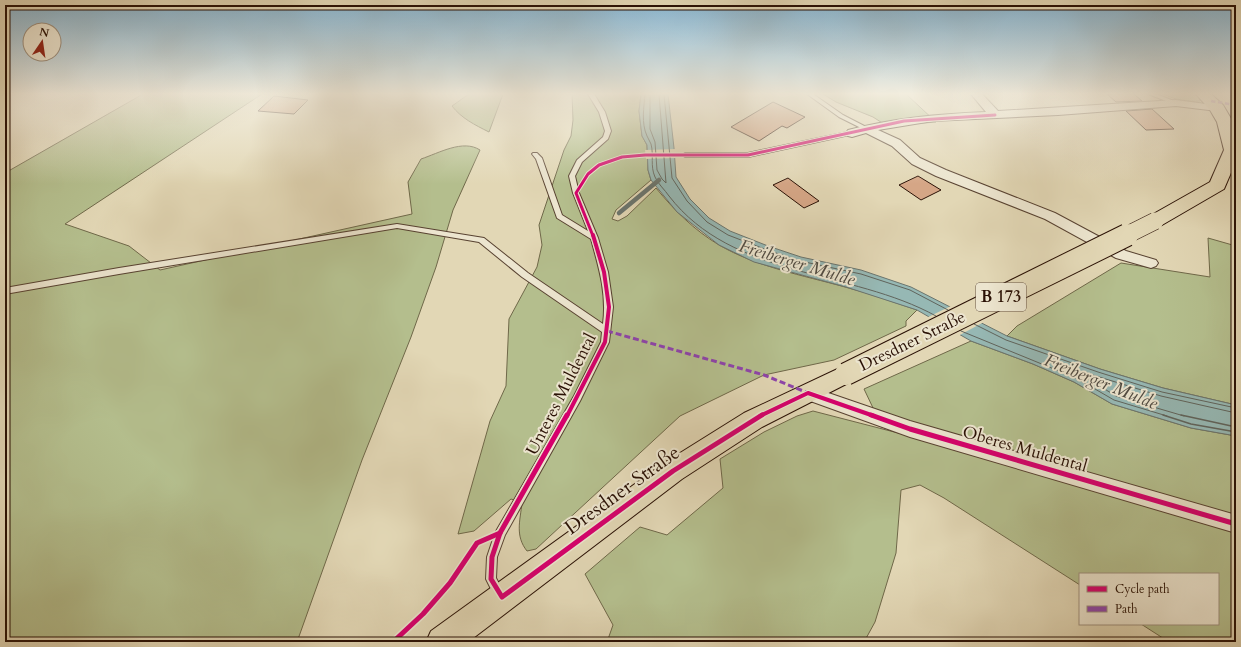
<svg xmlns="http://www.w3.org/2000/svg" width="1241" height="647" viewBox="0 0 1241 647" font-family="Cardo,serif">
  <rect width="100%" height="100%" fill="#e2d7b5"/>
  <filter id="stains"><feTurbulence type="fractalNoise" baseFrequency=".005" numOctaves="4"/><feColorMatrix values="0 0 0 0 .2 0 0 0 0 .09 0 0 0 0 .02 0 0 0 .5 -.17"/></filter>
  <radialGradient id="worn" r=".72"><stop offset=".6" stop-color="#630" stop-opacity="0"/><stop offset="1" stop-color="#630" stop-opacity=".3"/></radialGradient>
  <!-- green -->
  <g fill="#b4be8d" stroke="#6f6849">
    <path d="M143 94H262L65 224 129 246 160 270 412 214 408 182 421 159C439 153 463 139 480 150L453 210 436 267 411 337 362 460 297 642H5V173Z"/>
    <path d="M469 94H503L489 132C475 125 461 118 452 106Z"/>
    <path d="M572 94H641L639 111 642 136 647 145 648 170 651 180 616 210 612 219 618 221 627 216 656 188C674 210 694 230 719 245 757 267 802 275 845 287 869 293 893 302 917 310L906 321V326L834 360 764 375 680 416 536 549 527 551C515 536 520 521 522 503L511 499 474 531 458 534 490 421 506 386 509 319 537 267 542 245 539 225 564 150 571 136 573 120Z"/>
    <polygon points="823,94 906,94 936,122 887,126 873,117 836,102"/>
    <path d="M1164 94H1195L1200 99V101C1189 102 1174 100 1164 94Z"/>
    <polygon points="1208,238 1236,246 1236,405 1163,388 1100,369 1007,336 1017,326 1121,263 1210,277"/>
    <polygon points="971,341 1033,364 1074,382 1112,404 1191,428 1236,436 1236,642 1169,642 1141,624 1218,624 1218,574 1080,574 1080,585 944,498 920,485 901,490 896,553 875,622 864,642 607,642 613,625 585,574 640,527 667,535 723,488 720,459 764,432 797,416 813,411 902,434 874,410 864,389"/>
  </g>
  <!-- water -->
  <polygon fill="#96b8b4" stroke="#6b756e" points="641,94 668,94 674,148 676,177 690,199 709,218 730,231 768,246 801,257 861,270 911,287 1007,336 1100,369 1163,388 1236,405 1236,436 1191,428 1112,404 1074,382 1033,364 971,341 917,310 846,287 754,262 719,245 677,212 651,180 648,170 647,145 642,136 639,111"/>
  <!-- pier -->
  <g fill="#e2d7b5">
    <polygon points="676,149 677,158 646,159 645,150"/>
    <polygon points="951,306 984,322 958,336 926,318"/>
  </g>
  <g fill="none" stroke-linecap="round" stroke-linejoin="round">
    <!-- shore-far1 -->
    <g stroke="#60645c" stroke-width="1">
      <path d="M645 94C644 107 641 123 647 136 648 139 650 141 651 144 654 155 650 166 655 177 658 184 665 190 669 196 733 279 851 269 936 316"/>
      <polyline points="650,94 650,129 655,142 657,170 662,179 666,183 659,94"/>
      <polyline points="664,94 672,178 687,201 707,222 728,235 767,250 800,261 861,274 910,290 948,310"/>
      <polyline points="974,324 1006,340 1098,372 1162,392 1236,408"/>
      <polyline points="961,331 1076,378 1114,400 1167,416"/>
      <polyline points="1184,416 1116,396 1080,374 1083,372 1161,396 1236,413"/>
    </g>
    <!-- shore -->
    <g stroke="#60645c" stroke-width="1.5">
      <polyline points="1163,415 1191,424 1236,432"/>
      <polyline points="1181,415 1236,427"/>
    </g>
    <!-- stream -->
    <polyline stroke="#6b756e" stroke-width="4.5" points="619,213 659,180"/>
  </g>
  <!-- building -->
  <g fill="#d5a686" stroke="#2a1105">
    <polygon points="1107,94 1134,94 1142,101 1116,102"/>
    <polygon points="274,96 308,100 294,114 258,111"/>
    <polygon points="773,102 805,117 787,128 782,126 759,141 731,127"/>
    <polygon points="1152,109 1174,129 1146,130 1126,111"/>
    <polygon points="918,176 941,190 921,200 899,185"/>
    <polygon points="788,178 819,201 804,208 773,185"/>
  </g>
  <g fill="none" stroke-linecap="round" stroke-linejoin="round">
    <defs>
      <g id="lane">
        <path d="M588 94H594L605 112 611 131 608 139 582 162 575 176 579 193 598 238 608 272 613 307 609 342 580 401 505 535 497 557 496 578 505 595 504 599 500 600 496 599 486 579 487 557 495 533 574 396 601 342 602 332 522 277 479 242 397 228 119 274 5 294V288L119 268 397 224 484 238 528 273 603 324C607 294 599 268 591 239L557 218 536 159 532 154 533 153H537L542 158 562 215 588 231 573 193 569 176 577 160 603 137 605 131 599 112Z"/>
        <polygon points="807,94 813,94 843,115 872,130 869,132 839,117"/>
        <polygon points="1148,94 1156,94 1179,103 1174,104"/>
        <polygon points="852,131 854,132 854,134 748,157 685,157 682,155 685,153 748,153"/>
      </g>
      <g id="street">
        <path d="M971 94H982L998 111 1176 100 1221 106 1223 108 1221 110 1217 111 1176 106 1058 115 933 121 878 130 900 140 920 158 946 170 1055 213 1126 251 1156 260 1158 263 1156 266 1151 268 1116 258 1045 219 936 176 912 164 892 146 866 133 852 137 848 136 846 133 848 130C895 118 937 114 986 112Z"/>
        <polygon points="808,386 910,421 1236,515 1236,533 910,437 802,398 799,393 802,388"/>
      </g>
      <g id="primary">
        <polygon points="1196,94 1211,94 1223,105 1233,122 1236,133 1236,161 1224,189 1162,225 1155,227 1148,225 1146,221 1148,217 1210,182 1224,150 1217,122 1210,110"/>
        <polygon points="846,365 854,368 858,374 854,380 762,427 682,479 468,642 426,642 431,631 664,463 744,413"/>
      </g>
    </defs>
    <!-- lane casing -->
    <use href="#lane" stroke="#584231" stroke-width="2"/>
    <!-- street casing -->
    <use href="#street" stroke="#584231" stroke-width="2"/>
    <!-- primary casing -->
    <use href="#primary" stroke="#2a1105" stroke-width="2"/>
    <!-- lane -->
    <use href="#lane" fill="#ece5cf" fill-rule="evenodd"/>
    <!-- street -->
    <use href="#street" fill="#ece5cf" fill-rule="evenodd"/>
    <!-- primary -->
    <use href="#primary" fill="#e2d7b5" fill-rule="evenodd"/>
    <defs>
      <polyline id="primary-bridge-far1" points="1125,236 1155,221"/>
      <polyline id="primary-bridge" points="846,374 1127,235"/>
    </defs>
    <!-- primary-bridge-far1 casing -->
    <use href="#primary-bridge-far1" stroke="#2a1105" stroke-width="18" stroke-linecap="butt"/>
    <!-- primary-bridge casing -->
    <use href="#primary-bridge" stroke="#2a1105" stroke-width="24" stroke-linecap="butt"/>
    <!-- primary-bridge-far1 -->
    <use href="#primary-bridge-far1" stroke="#e2d7b5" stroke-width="17"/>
    <!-- primary-bridge -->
    <use href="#primary-bridge" stroke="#e2d7b5" stroke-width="22"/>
    <!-- quiet-far1 -->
    <polyline stroke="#8e44ad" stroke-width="2.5" stroke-dasharray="4.5 2.5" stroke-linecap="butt" points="1211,101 1236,105"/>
    <!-- quiet -->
    <polyline stroke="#8e44ad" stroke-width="3" stroke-dasharray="6 3" stroke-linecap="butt" points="607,331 764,375 808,393"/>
    <defs>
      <polyline id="cycleway-far2" points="593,236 576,193 588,174 599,165 622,157 645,155 748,155 904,121 995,115"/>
      <g id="cycleway-far1">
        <polyline points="567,416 605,342 609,307 604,272 593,235"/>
        <polyline points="760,416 808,393 874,416"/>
      </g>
      <g id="cycleway">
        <polyline points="567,415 500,533 492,557 491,579 502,597 673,471 762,415"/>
        <polyline points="871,415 910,429 1236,524"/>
        <polyline points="393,642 423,614 450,583 477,543 500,533"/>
      </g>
    </defs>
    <!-- cycleway-far2 casing -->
    <use href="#cycleway-far2" stroke="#ece5cf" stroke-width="5"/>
    <!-- cycleway-far1 casing -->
    <use href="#cycleway-far1" stroke="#ece5cf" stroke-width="6"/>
    <!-- cycleway casing -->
    <use href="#cycleway" stroke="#ece5cf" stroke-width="8"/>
    <!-- cycleway-far2 -->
    <use href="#cycleway-far2" stroke="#d6006c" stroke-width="3"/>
    <!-- cycleway-far1 -->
    <use href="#cycleway-far1" stroke="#d6006c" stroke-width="4"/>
    <!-- cycleway -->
    <use href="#cycleway" stroke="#d6006c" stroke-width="5"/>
  </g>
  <!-- sky -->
  <linearGradient id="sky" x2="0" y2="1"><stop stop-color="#87b6d3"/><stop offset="0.51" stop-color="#f2edde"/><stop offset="1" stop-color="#f2edde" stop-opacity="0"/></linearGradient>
  <rect width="1241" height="184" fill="url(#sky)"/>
  <g text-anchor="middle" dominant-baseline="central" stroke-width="4" stroke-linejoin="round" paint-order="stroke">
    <!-- shield labels -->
    <rect fill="#ece5cf" stroke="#645142" stroke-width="1" x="976" y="283" width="50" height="28" rx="3"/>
    <g font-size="16" font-weight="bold" fill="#2a1105">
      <text x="1001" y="297">B 173</text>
    </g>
    <!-- street labels -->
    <g font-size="17" fill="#2a1105" stroke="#ece5cf">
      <text transform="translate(912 341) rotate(-26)">Dresdner Straße</text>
      <text transform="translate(561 394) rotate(-63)">Unteres Muldental</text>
      <text transform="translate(1025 449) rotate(16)">Oberes Muldental</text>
    </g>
    <!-- water labels -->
    <g font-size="18" font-style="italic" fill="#504b42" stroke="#ece5cf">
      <text transform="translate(797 263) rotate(17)">Freiberger Mulde</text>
      <text transform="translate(1101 382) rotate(22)">Freiberger Mulde</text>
    </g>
    <!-- near-street labels -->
    <g font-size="20" fill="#2a1105" stroke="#ece5cf">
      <text transform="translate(622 490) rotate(-36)">Dresdner Straße</text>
    </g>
  </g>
  <!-- margin -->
  <rect width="1241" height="647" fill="none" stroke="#e2d7b5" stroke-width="20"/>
  <rect x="6" y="6" width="1229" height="635" fill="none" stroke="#2a1105" stroke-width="2"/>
  <rect x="10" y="10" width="1221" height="627" fill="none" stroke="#2a1105"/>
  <!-- legend -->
  <rect x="1079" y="573" width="140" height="52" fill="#ece5cf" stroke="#9e907e"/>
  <rect x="1087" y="586" width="20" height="6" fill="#d6006c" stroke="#9e907e"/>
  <text x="1115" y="593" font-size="12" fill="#2a1105">Cycle path</text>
  <rect x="1087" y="606" width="20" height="6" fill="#8e44ad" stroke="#9e907e"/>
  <text x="1115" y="613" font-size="12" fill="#2a1105">Path</text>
  <!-- north arrow -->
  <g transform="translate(42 42) rotate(13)"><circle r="19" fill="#ece5cf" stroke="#9e907e"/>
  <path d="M0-3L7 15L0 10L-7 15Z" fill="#8f2418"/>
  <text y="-6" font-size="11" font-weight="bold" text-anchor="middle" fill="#2a1105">N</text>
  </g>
  <rect width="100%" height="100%" filter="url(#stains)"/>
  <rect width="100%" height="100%" fill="url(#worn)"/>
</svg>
